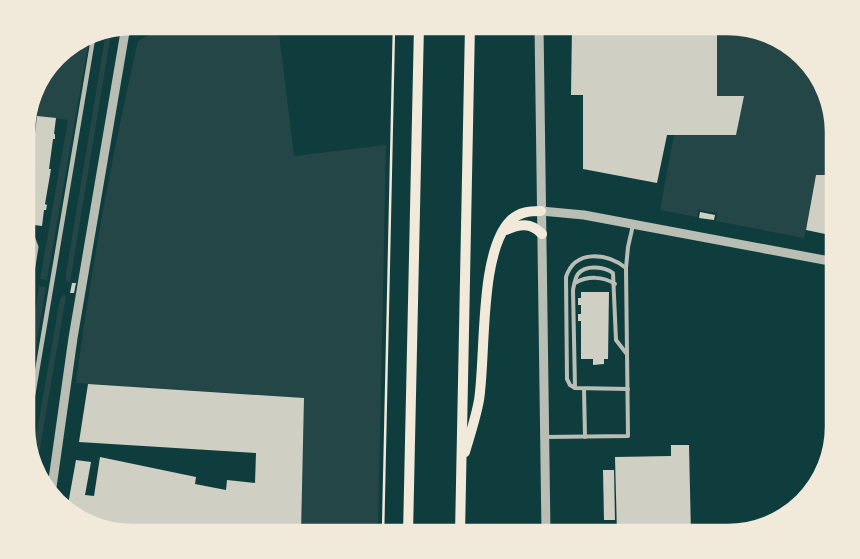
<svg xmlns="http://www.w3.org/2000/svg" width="860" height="559" viewBox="0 0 860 559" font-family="Commissioner,sans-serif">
  <rect width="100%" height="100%" fill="#0f3d3e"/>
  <!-- green -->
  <g fill="#244646">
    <path d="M167 25H278L294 156 386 145 378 534H301L304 398 76 383C91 268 112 154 138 41Z"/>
    <polygon points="717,25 728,25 788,43 821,79 835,125 835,175 816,175 804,238 716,221 717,213 698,210 697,217 660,210 674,135 736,135 743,96 717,96"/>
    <polygon points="106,32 111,33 70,282 66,281 66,274"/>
    <polygon points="90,34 47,280 40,279 68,120 27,115 36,84 61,52"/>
    <polygon points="39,286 46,287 26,407 26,368"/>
    <polygon points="63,295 66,296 36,471 32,459 60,299"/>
  </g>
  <!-- building -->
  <g fill="#cfcfc3">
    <polygon points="572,25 717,25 717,96 744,96 736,135 667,135 657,183 583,169 583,95 571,95"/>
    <polygon points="37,116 56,118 54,134 55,134 55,139 53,139 49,169 51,169 45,204 47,205 46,210 44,210 42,226 26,224 26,206"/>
    <polygon points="816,175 835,175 835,236 806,230"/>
    <polygon points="700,212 715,215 714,220 699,218"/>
    <polygon points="72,283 76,283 74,293 70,293"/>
    <polygon points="581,292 609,292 608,359 604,359 604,364 593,365 593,359 581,359 581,321 578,321 578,314 581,314 581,305 578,305 578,298 581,298"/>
    <polygon points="88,384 304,398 301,534 133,534 72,516 67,510 76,460 91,462 85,495 94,496 100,457 196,477 195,484 226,490 227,480 255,483 256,453 79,442"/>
    <polygon points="671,445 689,445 691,534 617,534 615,457 671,456"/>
    <polygon points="603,470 614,470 615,520 604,520"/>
  </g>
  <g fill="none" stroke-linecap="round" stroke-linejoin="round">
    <!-- path -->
    <g stroke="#f1e9da" stroke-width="2.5">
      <polyline points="136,34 154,25"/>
      <polyline points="383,534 394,25"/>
    </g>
    <!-- service -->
    <g stroke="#b8beb3" stroke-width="4">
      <path d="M626 268C607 253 575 249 566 277L567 379 570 385 575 388 628 389"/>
      <path d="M575 283C587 276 603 276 615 284"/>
      <path d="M575 388 573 290C574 285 575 278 578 274 586 264 605 267 613 273L616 340 626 353"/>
      <polyline points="584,389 585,437"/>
      <polyline points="545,437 628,436 626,268 628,247 633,225"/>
    </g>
    <!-- pedestrian -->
    <polyline stroke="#b8beb3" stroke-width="4.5" points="26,437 94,33"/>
    <!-- minor -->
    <polyline stroke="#b8beb3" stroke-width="5" points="26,236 33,239 36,247 26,310"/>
    <!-- tertiary -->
    <g stroke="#b8beb3" stroke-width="9">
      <polyline points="539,25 546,534"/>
      <polyline points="541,211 584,215 835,262"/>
      <polyline points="51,494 73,338 126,26"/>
    </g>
    <!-- secondary -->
    <g stroke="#f1e9da" stroke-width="10">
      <path d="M506 230C519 224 531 222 542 234"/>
      <path d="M465 452C470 435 476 417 479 400 486 355 479 253 510 221 519 212 529 211 541 211"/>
      <polyline points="408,534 419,25"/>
      <polyline points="460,534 470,25"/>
    </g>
  </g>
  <!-- crop -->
  <path d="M0 0H860V559H0ZM132 34H728A98 98 0 0 1 826 132V427A98 98 0 0 1 728 525H132A98 98 0 0 1 34 427V132A98 98 0 0 1 132 34Z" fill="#f1e9da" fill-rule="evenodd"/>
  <path fill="none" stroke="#f1e9da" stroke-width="2.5" d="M132 34H728A98 98 0 0 1 826 132V427A98 98 0 0 1 728 525H132A98 98 0 0 1 34 427V132A98 98 0 0 1 132 34Z"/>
</svg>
